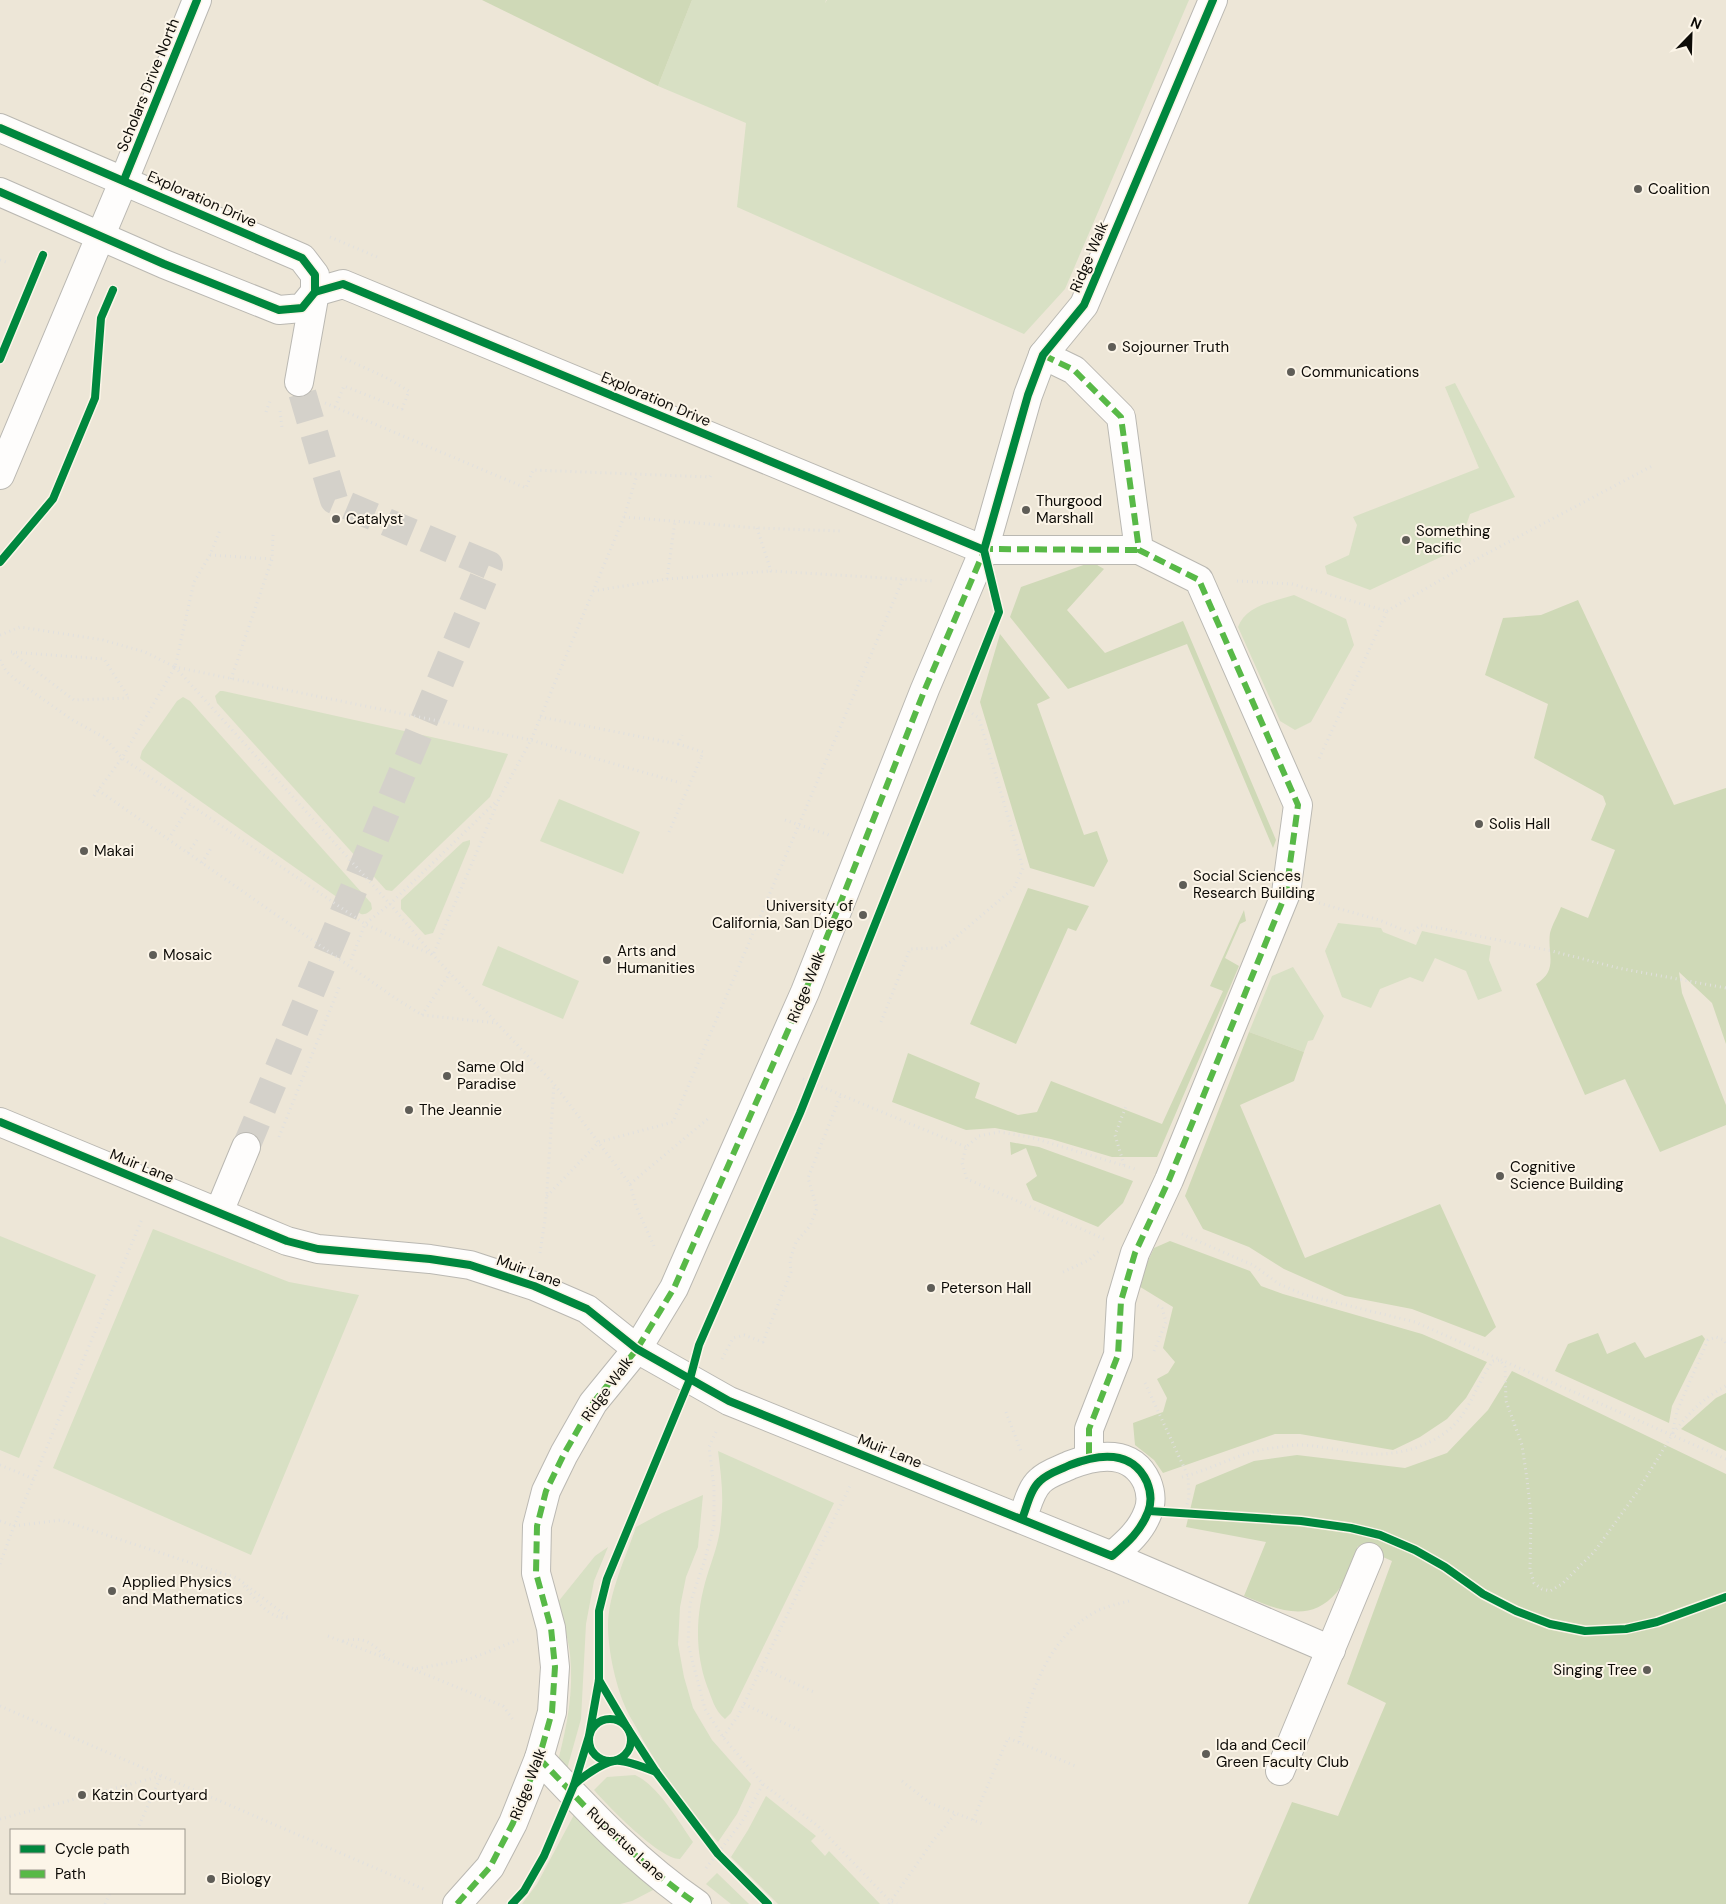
<svg xmlns="http://www.w3.org/2000/svg" width="1726" height="1904" viewBox="0 0 1726 1904" font-family="'DM Sans',sans-serif">
  <rect width="100%" height="100%" fill="#f7f4ec"/>
  <!-- built -->
  <path fill="#ede6d7" fill-rule="evenodd" d="M0 0H1726V1904H0ZM11 1830H184V1893H11Z"/>
  <!-- green -->
  <g fill="#d8e0c4">
    <polygon points="692,0 826,0 825,3 827,0 1189,0 1065,289 1024,334 737,207 746,123 658,86"/>
    <polygon points="1455,383 1515,497 1470,514 1458,549 1370,590 1327,574 1325,566 1349,555 1357,525 1353,517 1479,468 1445,387"/>
    <path d="M1294 595 1346 619 1354 645 1311 722 1295 730 1280 721 1238 627C1246 605 1273 602 1294 595Z"/>
    <polygon points="220,691 223,691 508,754 490,797 392,891 386,890 217,703 215,696"/>
    <path d="M183 697 190 701 371 903 372 909C369 912 366 915 361 914L142 760 140 758 142 751 177 701Z"/>
    <polygon points="559,799 640,832 623,874 540,841"/>
    <polygon points="470,840 470,844 433,933 425,935 401,909 401,900 463,842"/>
    <polygon points="1338,923 1381,928 1383,932 1416,945 1422,931 1491,946 1489,960 1502,991 1478,1000 1466,971 1435,958 1423,982 1410,977 1380,989 1371,1008 1342,997 1325,951"/>
    <polygon points="498,946 579,981 563,1019 482,985"/>
    <polygon points="1293,967 1324,1016 1313,1040 1308,1041 1304,1052 1249,1032 1272,976"/>
    <polygon points="153,1229 289,1282 359,1295 251,1555 53,1468"/>
    <polygon points="0,1236 96,1275 19,1458 0,1450"/>
    <path d="M718 1451 834 1503 731 1713 725 1719C714 1710 712 1698 707 1686 694 1650 696 1612 707 1576 713 1557 720 1540 721 1520 724 1497 721 1474 718 1451Z"/>
    <path d="M703 1495 698 1547 686 1577 680 1607 678 1644 684 1677 693 1708 712 1740 751 1784 737 1814 718 1842C687 1807 658 1769 636 1727 632 1720 627 1712 624 1704 615 1682 608 1649 608 1626 608 1594 626 1557 636 1527L662 1513Z"/>
    <path d="M608 1547 594 1581 586 1624 581 1719 567 1769 558 1761C567 1726 574 1691 570 1654 568 1637 562 1619 558 1602L595 1556Z"/>
    <path d="M635 1775C658 1785 679 1822 693 1842L680 1859C659 1859 608 1806 594 1790L607 1777Z"/>
    <polygon points="766,1796 816,1836 811,1841 825,1856 829,1851 880,1904 778,1904 731,1857 748,1830"/>
    <polygon points="575,1813 655,1889 632,1901 620,1904 522,1904 537,1884"/>
    <polygon points="717,1873 749,1904 731,1904 706,1884"/>
  </g>
  <!-- forest -->
  <g fill="#cfd9b7">
    <polygon points="482,0 692,0 658,86"/>
    <polygon points="1092,562 1104,569 1067,610 1105,653 1183,621 1276,840 1273,848 1187,644 1068,689 1010,617 1021,587"/>
    <path d="M1578 600 1674 805 1726 788V1044L1712 1003 1679 972 1682 993 1726 1105V1125L1660 1152 1625 1079 1585 1095 1536 984C1559 970 1547 954 1550 933 1552 925 1558 915 1561 907L1588 918 1615 850 1591 840 1606 804 1603 796 1534 758 1548 704 1485 675 1503 618 1541 615Z"/>
    <polygon points="1000,634 1050,698 1037,704 1084,835 1097,831 1108,861 1094,887 1030,868 980,702"/>
    <polygon points="1028,888 1089,906 1076,931 1068,928 1016,1044 970,1024"/>
    <polygon points="1244,910 1246,921 1240,924 1225,958 1239,966 1157,1157 1112,1157 1051,1139 995,1128 966,1130 892,1102 908,1053 980,1083 975,1098 1018,1115 1037,1112 1051,1081 1162,1124 1223,991 1210,986"/>
    <polygon points="1249,1032 1304,1052 1294,1081 1240,1105 1305,1258 1440,1204 1496,1327 1485,1337 1412,1309 1345,1296 1284,1269 1249,1247 1203,1229 1185,1196"/>
    <polygon points="1010,1142 1039,1147 1133,1181 1123,1203 1098,1227 1033,1200 1026,1184 1037,1176 1026,1148 1011,1155"/>
    <polygon points="1170,1241 1250,1271 1261,1286 1283,1294 1422,1334 1487,1362 1466,1398 1447,1419 1420,1437 1393,1450 1300,1434 1275,1434 1163,1473 1154,1460 1135,1445 1133,1423 1163,1412 1167,1398 1157,1379 1168,1373 1175,1362 1163,1348 1173,1307 1137,1285 1154,1248"/>
    <polygon points="1598,1333 1607,1354 1635,1342 1645,1358 1702,1335 1705,1339 1672,1406 1669,1423 1555,1371 1568,1344"/>
    <path d="M1512 1371 1726 1474V1904H1248L1292 1802 1338 1816 1386 1703 1347 1684 1392 1561 1358 1546C1353 1557 1345 1583 1337 1592 1309 1625 1277 1609 1244 1596L1266 1542 1186 1527 1196 1485 1254 1461 1297 1455 1405 1468 1447 1453 1488 1410Z"/>
    <polygon points="1726,1393 1726,1451 1681,1429 1716,1398"/>
  </g>
  <g fill="none" stroke-linecap="round" stroke-linejoin="round">
    <!-- minor-tunnel -->
    <polyline stroke="#d4d1ca" stroke-width="28" stroke-dasharray="28 14" stroke-linecap="butt" points="246,1147 489,565 334,500 299,382"/>
    <defs>
      <g id="minor">
        <polyline points="0,128 302,258 315,275 315,292 299,382"/>
        <polyline points="0,192 164,264 279,310 302,308 315,292 343,284 984,550 1139,550"/>
        <polyline points="1043,355 1074,370 1121,417 1139,550 1199,580 1298,805 1286,893 1169,1180 1135,1253 1121,1301 1118,1355 1089,1429 1089,1458"/>
        <polyline points="0,475 124,180 197,0"/>
        <path d="M0 1122 287 1241 318 1249 430 1259 470 1265 534 1286 587 1309 637 1349 729 1401 1112 1556C1127 1543 1141 1531 1148 1512 1152 1502 1151 1492 1147 1482 1132 1449 1098 1454 1070 1465 1060 1470 1048 1473 1040 1481 1030 1490 1027 1507 1022 1519"/>
        <polyline points="219,1212 246,1147"/>
        <polyline points="1112,1556 1331,1650"/>
        <path d="M539 1758C588 1810 637 1863 697 1904"/>
        <polyline points="1280,1771 1369,1557"/>
        <polyline points="457,1904 490,1867 513,1823 539,1758 552,1712 555,1667 551,1628 536,1573 537,1526 546,1491 564,1454 593,1403 637,1349 674,1288 695,1240 805,992 925,689 984,550 1028,395 1043,355 1084,305 1213,0"/>
      </g>
    </defs>
    <!-- minor casing -->
    <use href="#minor" stroke="#bab8b2" stroke-width="30"/>
    <!-- path -->
    <g stroke="#e1e0de" stroke-width="3" stroke-dasharray="1 4" stroke-linecap="butt">
      <polyline points="330,237 377,257 376,260"/>
      <polyline points="0,260 6,262"/>
      <polyline points="325,403 526,488 533,470 710,477 712,473"/>
      <polyline points="335,407 344,386 402,409 409,391 383,376 339,356"/>
      <polyline points="280,411 282,428"/>
      <polyline points="266,412 270,401"/>
      <polyline points="624,517 757,528 843,531"/>
      <polyline points="757,528 771,571 935,581"/>
      <polyline points="210,555 272,559"/>
      <polyline points="667,579 771,571"/>
      <polyline points="1237,581 1292,584 1387,611 1318,761"/>
      <polyline points="593,591 667,579 675,521"/>
      <polyline points="1387,611 1482,556 1654,465"/>
      <polyline points="0,635 20,627 103,640 145,652 175,667"/>
      <polygon points="11,652 104,659 129,698 74,700"/>
      <polyline points="0,660 6,671 16,680 71,719 105,738 122,758 365,924 433,955 500,797 531,740 624,517 637,475"/>
      <polyline points="231,679 272,559 273,534"/>
      <polyline points="540,717 678,744 682,735"/>
      <polyline points="678,744 703,752 701,758"/>
      <polyline points="98,790 395,998 422,1015 497,1023"/>
      <polyline points="94,796 122,758 175,667 194,582 210,555 220,530"/>
      <polyline points="785,820 829,835"/>
      <polyline points="171,835 190,805"/>
      <polyline points="188,853 197,840"/>
      <polyline points="202,863 211,848"/>
      <polyline points="1319,903 1379,920 1411,933 1421,925 1439,928 1552,951 1618,968 1726,988"/>
      <polyline points="351,960 365,924 390,904 498,800"/>
      <polyline points="422,1015 450,973"/>
      <polyline points="881,1022 910,949 943,948 1014,888 1023,868 979,718 957,703"/>
      <polyline points="803,1079 966,1147"/>
      <polyline points="279,1137 340,985"/>
      <polyline points="1124,1165 1115,1135 1126,1106"/>
      <polyline points="630,1184 710,1117"/>
      <polyline points="547,1196 599,1142 673,1122 903,579"/>
      <polyline points="1182,1234 1253,1265 1279,1284 1305,1295 1415,1322 1726,1459"/>
      <polyline points="1104,1239 967,1179 962,1163 966,1147 979,1136 999,1132 1030,1137 1135,1169"/>
      <polyline points="654,1246 636,1206 630,1184 554,1084 433,955 390,904 175,667 531,740 681,783"/>
      <polyline points="540,1253 545,1220 554,1084"/>
      <polyline points="1063,1272 1089,1260 1099,1251"/>
      <polyline points="1154,1351 1166,1322 1162,1308 1155,1304"/>
      <polyline points="722,1359 733,1338 744,1335 763,1342 791,1272 790,1260 796,1242 810,1226 817,1208 808,1178 841,1094"/>
      <polyline points="1145,1383 1188,1476 1189,1496 1187,1505"/>
      <polyline points="1006,1412 1021,1451"/>
      <polyline points="716,1432 709,1447 714,1487 714,1525 705,1559 690,1604 688,1644 705,1709 723,1737 763,1784 818,1826 890,1901 897,1904"/>
      <path d="M1673 1433C1689 1413 1703 1398 1726 1386"/>
      <polyline points="0,1465 34,1479"/>
      <path d="M1182 1477C1213 1469 1240 1452 1272 1448 1282 1447 1292 1445 1302 1445 1320 1446 1338 1450 1355 1453 1389 1457 1424 1451 1451 1428 1471 1410 1477 1382 1493 1361L1500 1360 1505 1367 1506 1401 1522 1445 1527 1479 1531 1515 1530 1569 1534 1583 1542 1589 1550 1591 1562 1584 1594 1552 1638 1491 1672 1435 1677 1411 1708 1340 1716 1337 1724 1340 1726 1344"/>
      <polyline points="0,1521 14,1526 61,1520 237,1578 289,1618"/>
      <polyline points="0,1564 14,1526 142,1219"/>
      <path d="M244 1586C256 1599 269 1620 289 1618"/>
      <polyline points="328,1636 414,1669 470,1659 518,1640"/>
      <path d="M343 1641C365 1636 372 1643 387 1658"/>
      <polyline points="762,1668 816,1693"/>
      <polyline points="415,1670 503,1706 514,1721"/>
      <polyline points="744,1704 799,1730"/>
      <polyline points="0,1706 426,1890"/>
      <polyline points="723,1737 738,1716 850,1486"/>
      <path d="M1019 1742C1030 1692 1049 1635 1099 1610 1108 1606 1119 1604 1129 1601"/>
      <polyline points="902,1781 930,1803 983,1824"/>
      <polyline points="0,1819 161,1776"/>
      <polyline points="973,1820 1008,1738 1078,1767"/>
      <polyline points="137,1830 161,1776"/>
      <polyline points="706,1868 742,1822 763,1784"/>
      <polyline points="105,1904 110,1893"/>
      <polyline points="889,1904 933,1841 956,1813"/>
    </g>
    <!-- minor -->
    <use href="#minor" stroke="#fefdfc" stroke-width="28"/>
    <!-- path-bridge -->
    <polyline stroke="#e1e0de" stroke-width="3" stroke-dasharray="1 4" stroke-linecap="butt" points="669,832 701,758"/>
    <!-- quiet -->
    <g stroke="#58b947" stroke-width="6" stroke-dasharray="12 6" stroke-linecap="butt">
      <polyline points="1043,355 1074,370 1121,417 1139,550 1199,580 1298,805 1286,893 1169,1180 1135,1253 1121,1301 1118,1355 1089,1429 1089,1458"/>
      <polyline points="981,549 1139,550"/>
      <path d="M539 1758C588 1810 637 1863 697 1904"/>
      <polyline points="457,1904 490,1867 513,1823 539,1758 552,1712 555,1667 551,1628 536,1573 537,1526 546,1491 564,1454 593,1403 637,1349 674,1288 805,992 925,689 984,551"/>
    </g>
    <defs>
      <g id="cycleway">
        <polyline points="0,128 302,258 315,275 315,292"/>
        <polyline points="124,180 197,0"/>
        <polyline points="0,192 164,264 279,310 302,308 315,292 343,284 984,550"/>
        <polyline points="0,359 43,255"/>
        <polyline points="0,562 53,499 95,398 101,318 113,290"/>
        <path d="M0 1122 287 1241 318 1249 430 1259 470 1265 534 1286 587 1309 637 1349 729 1401 1112 1556C1127 1543 1141 1531 1148 1512 1152 1502 1151 1492 1147 1482 1132 1449 1098 1454 1070 1465 1060 1470 1048 1473 1040 1481 1030 1490 1027 1507 1022 1519"/>
        <polyline points="1149,1511 1301,1521 1351,1528 1380,1535 1415,1550 1445,1567 1483,1594 1516,1611 1550,1624 1585,1631 1626,1629 1657,1622 1726,1597"/>
        <polyline points="599,1680 628,1729 656,1772 718,1854 768,1904"/>
        <circle cx="610" cy="1740" r="21"/>
        <path d="M574 1785C582 1777 602 1763 614 1761 624 1759 646 1768 656 1772"/>
        <polyline points="512,1904 524,1891 544,1856 574,1785 589,1736 599,1680 599,1611 607,1579 690,1379 699,1345 800,1113 999,612 984,550 1028,395 1043,355 1084,305 1213,0"/>
      </g>
    </defs>
    <!-- cycleway casing -->
    <use href="#cycleway" stroke="#fcf5e8" stroke-width="11"/>
    <!-- cycleway -->
    <use href="#cycleway" stroke="#00873e" stroke-width="8"/>
  </g>
  <!-- markers -->
  <g fill="#5f5d57" stroke="#fcf5e8" stroke-width="2">
    <circle cx="1638" cy="189" r="5"/>
    <circle cx="1112" cy="347" r="5"/>
    <circle cx="1291" cy="372" r="5"/>
    <circle cx="1026" cy="510" r="5"/>
    <circle cx="336" cy="519" r="5"/>
    <circle cx="1406" cy="540" r="5"/>
    <circle cx="1479" cy="824" r="5"/>
    <circle cx="84" cy="851" r="5"/>
    <circle cx="1183" cy="885" r="5"/>
    <circle cx="863" cy="915" r="5"/>
    <circle cx="153" cy="955" r="5"/>
    <circle cx="607" cy="960" r="5"/>
    <circle cx="447" cy="1076" r="5"/>
    <circle cx="409" cy="1110" r="5"/>
    <circle cx="1500" cy="1176" r="5"/>
    <circle cx="931" cy="1288" r="5"/>
    <circle cx="112" cy="1591" r="5"/>
    <circle cx="1647" cy="1670" r="5"/>
    <circle cx="1206" cy="1754" r="5"/>
    <circle cx="82" cy="1795" r="5"/>
    <circle cx="211" cy="1879" r="5"/>
  </g>
  <g text-anchor="middle" dominant-baseline="central" stroke-width="4" stroke-linejoin="round" paint-order="stroke">
    <!-- street labels -->
    <g font-size="15" fill="#0d0b07" stroke="#fcf5e8">
      <text transform="translate(148 85) rotate(-68)">Scholars Drive North</text>
      <text transform="translate(202 199) rotate(24)">Exploration Drive</text>
      <text transform="translate(1089 257) rotate(-67)">Ridge Walk</text>
      <text transform="translate(656 399) rotate(23)">Exploration Drive</text>
      <text transform="translate(806 987) rotate(-68)">Ridge Walk</text>
      <text transform="translate(142 1166) rotate(22)">Muir Lane</text>
      <text transform="translate(529 1271) rotate(20)">Muir Lane</text>
      <text transform="translate(607 1389) rotate(-54)">Ridge Walk</text>
      <text transform="translate(890 1451) rotate(22)">Muir Lane</text>
      <text transform="translate(528 1784) rotate(-69)">Ridge Walk</text>
      <text transform="translate(626 1844) rotate(43)">Rupertus Lane</text>
    </g>
    <!-- poi labels -->
    <g font-size="15" fill="#0d0b07" stroke="#fcf5e8" text-anchor="start">
      <text x="1648" y="189">Coalition</text>
      <text x="1122" y="347">Sojourner Truth</text>
      <text x="1301" y="372">Communications</text>
      <text x="1036" y="501">Thurgood<tspan x="1036" dy="17">Marshall</tspan></text>
      <text x="346" y="519">Catalyst</text>
      <text x="1416" y="531">Something<tspan x="1416" dy="17">Pacific</tspan></text>
      <text x="1489" y="824">Solis Hall</text>
      <text x="94" y="851">Makai</text>
      <text x="1193" y="876">Social Sciences<tspan x="1193" dy="17">Research Building</tspan></text>
      <text x="853" y="906" text-anchor="end">University of<tspan x="853" dy="17">California, San Diego</tspan></text>
      <text x="617" y="951">Arts and<tspan x="617" dy="17">Humanities</tspan></text>
      <text x="163" y="955">Mosaic</text>
      <text x="457" y="1067">Same Old<tspan x="457" dy="17">Paradise</tspan></text>
      <text x="419" y="1110">The Jeannie</text>
      <text x="1510" y="1167">Cognitive<tspan x="1510" dy="17">Science Building</tspan></text>
      <text x="941" y="1288">Peterson Hall</text>
      <text x="122" y="1582">Applied Physics<tspan x="122" dy="17">and Mathematics</tspan></text>
      <text x="1637" y="1670" text-anchor="end">Singing Tree</text>
      <text x="1216" y="1745">Ida and Cecil<tspan x="1216" dy="17">Green Faculty Club</tspan></text>
      <text x="92" y="1795">Katzin Courtyard</text>
      <text x="221" y="1879">Biology</text>
    </g>
  </g>
  <!-- legend -->
  <rect x="10" y="1829" width="175" height="65" fill="#fcf5e8" stroke="#9c978e"/>
  <rect x="20" y="1845" width="25" height="8" fill="#00873e" stroke="#9c978e"/>
  <text x="55" y="1854" font-size="15" fill="#0d0b07">Cycle path</text>
  <rect x="20" y="1870" width="25" height="8" fill="#58b947" stroke="#9c978e"/>
  <text x="55" y="1879" font-size="15" fill="#0d0b07">Path</text>
  <!-- north arrow -->
  <g transform="translate(1691 35) rotate(23)" stroke="#fcf5e8" stroke-width="4" paint-order="stroke">
  <path d="M0-4L9 19L0 12L-9 19Z" fill="#0d0b07"/>
  <text y="-8" font-size="14" font-weight="bold" text-anchor="middle" fill="#0d0b07">N</text>
  </g>
</svg>
